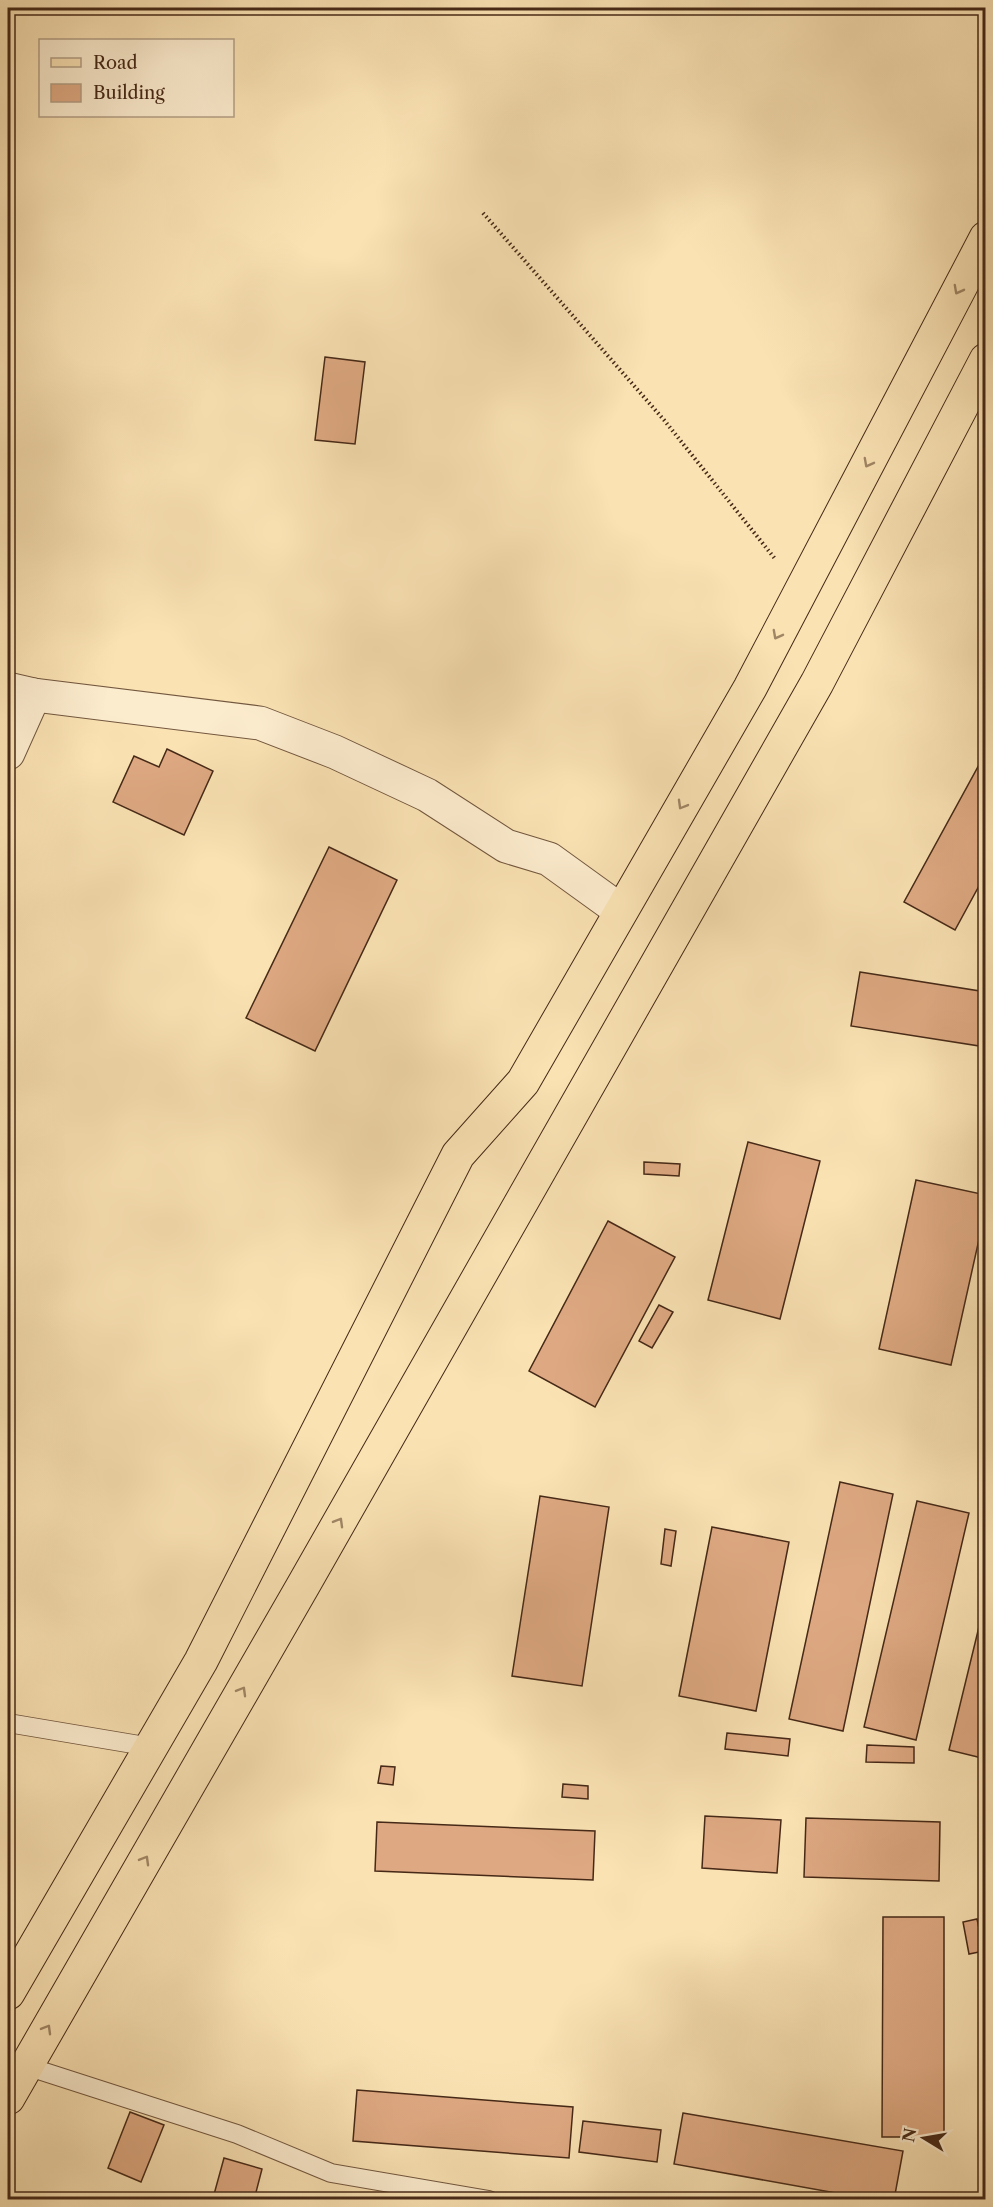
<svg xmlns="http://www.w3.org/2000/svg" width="993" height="2207" viewBox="0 0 993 2207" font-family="'Libre Caslon Text',serif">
  <rect width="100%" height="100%" fill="#fae2b3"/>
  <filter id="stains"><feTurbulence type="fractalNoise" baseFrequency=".00333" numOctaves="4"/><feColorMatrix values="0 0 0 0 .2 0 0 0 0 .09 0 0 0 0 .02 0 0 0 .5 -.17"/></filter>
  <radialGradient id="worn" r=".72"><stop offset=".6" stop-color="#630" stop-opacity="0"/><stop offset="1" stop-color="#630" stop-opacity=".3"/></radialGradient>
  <!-- building -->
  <g fill="#dea982" stroke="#462917" stroke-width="1.5">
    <polygon points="325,357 365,362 355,444 315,440"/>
    <polygon points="167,749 213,771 184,835 113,802 134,756 159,767"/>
    <polygon points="986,752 986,873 955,930 904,902"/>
    <polygon points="329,847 397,880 315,1051 246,1018"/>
    <polygon points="860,972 986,992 986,1047 851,1026"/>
    <polygon points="748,1142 820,1161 780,1319 708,1300"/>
    <polygon points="644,1162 680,1164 679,1176 644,1174"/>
    <polygon points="916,1180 986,1195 986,1208 951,1365 879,1349"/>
    <polygon points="608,1221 675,1257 595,1407 529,1371"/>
    <polygon points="659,1305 673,1312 652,1348 639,1341"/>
    <polygon points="840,1482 893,1494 843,1731 789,1719"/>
    <polygon points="540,1496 609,1507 582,1686 512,1676"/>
    <polygon points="917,1501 969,1513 916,1740 864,1727"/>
    <polygon points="712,1527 789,1542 756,1711 679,1696"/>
    <polygon points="665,1529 676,1531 671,1566 661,1564"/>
    <polygon points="986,1598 986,1759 949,1750"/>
    <polygon points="727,1733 790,1739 788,1756 725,1749"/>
    <polygon points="867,1745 914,1747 914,1763 866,1762"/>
    <polygon points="381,1766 395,1767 393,1785 378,1783"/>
    <polygon points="563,1784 588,1786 588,1799 562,1797"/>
    <polygon points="705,1816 781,1820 777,1873 702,1868"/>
    <polygon points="806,1818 940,1822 939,1881 804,1877"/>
    <polygon points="377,1822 595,1831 593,1880 375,1871"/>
    <polygon points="883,1917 944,1917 944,2137 882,2137"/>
    <polygon points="977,1919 984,1951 969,1954 963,1922"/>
    <polygon points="357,2090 573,2107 569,2158 353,2141"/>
    <polygon points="130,2112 164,2125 141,2182 108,2168"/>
    <polygon points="683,2113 903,2151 894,2200 875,2200 674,2164"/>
    <polygon points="583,2121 661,2130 657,2162 579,2152"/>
    <polygon points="224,2158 262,2169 254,2200 213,2198"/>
  </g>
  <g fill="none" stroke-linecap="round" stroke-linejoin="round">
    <defs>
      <g id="lane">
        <polyline points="8,1723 151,1747"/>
        <polyline points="26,2066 237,2134 331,2173 489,2200"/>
      </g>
      <g id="street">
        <polyline points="8,689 34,695 260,723 335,752 427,795 506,846 549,859 621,911"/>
        <polyline points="8,753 34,695"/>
      </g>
      <g id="primary">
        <polyline points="8,1993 201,1661 458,1155 523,1082 750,688 986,238"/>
        <polyline points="8,2098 304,1584 817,683 986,360"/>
      </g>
    </defs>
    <!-- lane casing -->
    <use href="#lane" stroke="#73573e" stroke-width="20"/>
    <!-- street casing -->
    <use href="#street" stroke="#73573e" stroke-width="35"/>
    <!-- primary casing -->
    <use href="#primary" stroke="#462917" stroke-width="35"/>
    <!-- path -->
    <polyline stroke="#462917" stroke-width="4" stroke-dasharray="1.5 3" stroke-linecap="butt" points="483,213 664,420 776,560"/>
    <!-- lane -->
    <use href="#lane" stroke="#fcecce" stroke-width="18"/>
    <!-- street -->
    <use href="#street" stroke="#fcecce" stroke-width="33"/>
    <!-- primary -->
    <use href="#primary" stroke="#fae2b3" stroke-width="33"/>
  </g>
  <!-- one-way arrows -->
  <defs><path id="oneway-chevron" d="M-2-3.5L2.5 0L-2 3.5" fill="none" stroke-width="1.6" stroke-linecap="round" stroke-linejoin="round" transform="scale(1.5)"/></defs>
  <g stroke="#a08665">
    <use href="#oneway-chevron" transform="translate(958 290) rotate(118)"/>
    <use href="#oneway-chevron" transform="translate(868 463) rotate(118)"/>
    <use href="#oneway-chevron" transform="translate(777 635) rotate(118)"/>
    <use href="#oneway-chevron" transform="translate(682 805) rotate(120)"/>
    <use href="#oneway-chevron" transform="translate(339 1522) rotate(-60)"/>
    <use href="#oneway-chevron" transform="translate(242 1691) rotate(-60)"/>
    <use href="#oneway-chevron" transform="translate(145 1860) rotate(-60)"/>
    <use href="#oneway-chevron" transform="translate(47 2029) rotate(-60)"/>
  </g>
  <!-- margin -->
  <rect width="993" height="2207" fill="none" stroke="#fae2b3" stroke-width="30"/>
  <rect x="9" y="9" width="975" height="2189" fill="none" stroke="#462917" stroke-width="3"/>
  <rect x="15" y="15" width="963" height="2177" fill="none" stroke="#462917" stroke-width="1.5"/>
  <!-- legend -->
  <rect x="39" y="39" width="195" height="78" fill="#fcecce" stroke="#b39e85" stroke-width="1.5"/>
  <rect x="51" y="58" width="30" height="9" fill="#fae2b3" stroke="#b39e85" stroke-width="1.5"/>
  <text x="93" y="69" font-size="18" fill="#462917">Road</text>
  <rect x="51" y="84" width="30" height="18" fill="#dea982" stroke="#b39e85" stroke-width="1.5"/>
  <text x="93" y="99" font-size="18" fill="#462917">Building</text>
  <!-- north arrow -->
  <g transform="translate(924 2138) rotate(281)" stroke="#fcecce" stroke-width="4.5" paint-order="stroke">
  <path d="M0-4.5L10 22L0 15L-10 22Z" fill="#462917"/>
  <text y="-9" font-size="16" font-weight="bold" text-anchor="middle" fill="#462917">N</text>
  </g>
  <rect width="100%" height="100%" filter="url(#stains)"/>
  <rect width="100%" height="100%" fill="url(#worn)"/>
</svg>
